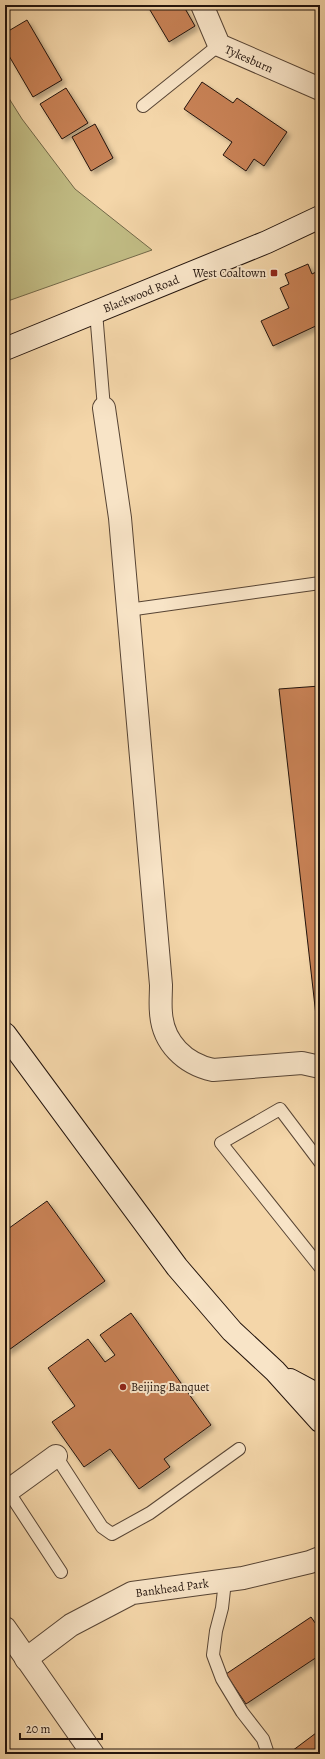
<svg xmlns="http://www.w3.org/2000/svg" width="325" height="1759" viewBox="0 0 325 1759" font-family="Alegreya,serif">
  <defs>
    <filter id="shadow"><feDropShadow dx="3.5" dy="3.5" stdDeviation="2" flood-color="#0004"/></filter>
  </defs>
  <rect width="100%" height="100%" fill="#f4d6a9"/>
  <filter id="stains"><feTurbulence type="fractalNoise" baseFrequency=".005" numOctaves="4"/><feColorMatrix values="0 0 0 0 .2 0 0 0 0 .09 0 0 0 0 .02 0 0 0 .5 -.17"/></filter>
  <radialGradient id="worn" r=".72"><stop offset=".6" stop-color="#630" stop-opacity="0"/><stop offset="1" stop-color="#630" stop-opacity=".3"/></radialGradient>
  <!-- green -->
  <polygon fill="#c1bc84" stroke="#726848" points="5,92 22,119 75,189 152,250 5,302"/>
  <!-- building -->
  <g fill="#c78154" stroke="#23140d" filter="url(#shadow)">
    <polygon points="147,5 183,5 195,26 169,42"/>
    <polygon points="27,20 62,80 33,97 5,49 5,33"/>
    <polygon points="202,82 233,103 237,98 287,132 264,166 254,159 246,171 223,155 232,142 184,109"/>
    <polygon points="66,88 88,123 62,139 40,104"/>
    <polygon points="95,124 113,158 91,171 72,137"/>
    <polygon points="308,264 312,274 320,270 320,324 273,346 261,321 289,308 280,288 289,284 285,274"/>
    <polygon points="320,686 320,1033 318,1033 279,689"/>
    <polygon points="47,1201 105,1281 6,1352 5,1231"/>
    <polygon points="131,1313 211,1425 164,1459 170,1467 139,1489 110,1449 84,1467 52,1422 75,1406 48,1368 88,1339 105,1362 115,1355 100,1335"/>
    <polygon points="311,1617 320,1630 320,1655 246,1704 226,1674"/>
    <polygon points="320,1730 320,1754 288,1754"/>
  </g>
  <g fill="none" stroke-linecap="round" stroke-linejoin="round">
    <defs>
      <g id="service">
        <polyline points="143,106 219,45"/>
        <polyline points="96,312 104,408"/>
        <polyline points="128,610 320,583"/>
        <polyline points="320,1162 280,1109 221,1143 320,1267"/>
        <polyline points="56,1456 102,1527 112,1534 150,1513 239,1449"/>
        <polyline points="8,1491 61,1572"/>
        <polyline points="225,1581 222,1608 216,1631 213,1655 222,1679 242,1712 263,1739 268,1754"/>
      </g>
      <g id="minor">
        <polyline points="202,5 219,45 320,89"/>
        <path d="M104 408 120 518 161 985C161 994 160 1004 161 1013 163 1043 185 1064 213 1070L302 1063 320 1067"/>
        <polyline points="5,1493 56,1456"/>
        <polyline points="5,1628 93,1754"/>
        <polyline points="26,1659 71,1625 132,1593 243,1578 310,1562 320,1558"/>
      </g>
      <g id="secondary">
        <polyline points="5,349 267,242 320,217"/>
        <polyline points="5,1034 177,1267 232,1331 275,1371 320,1421"/>
        <polyline points="290,1380 320,1396"/>
      </g>
    </defs>
    <!-- service casing -->
    <use href="#service" stroke="#574434" stroke-width="14"/>
    <!-- minor casing -->
    <use href="#minor" stroke="#574434" stroke-width="24"/>
    <!-- secondary casing -->
    <use href="#secondary" stroke="#23140d" stroke-width="24"/>
    <!-- service -->
    <use href="#service" stroke="#f8e4c7" stroke-width="12"/>
    <!-- minor -->
    <use href="#minor" stroke="#f8e4c7" stroke-width="22"/>
    <!-- secondary -->
    <use href="#secondary" stroke="#f8e4c7" stroke-width="22"/>
  </g>
  <!-- markers -->
  <g fill="#8f2418" stroke="#f8e4c7" stroke-width="1.5">
    <rect x="270" y="269" width="8" height="8" rx="2"/>
    <circle cx="123" cy="1387" r="4"/>
  </g>
  <g text-anchor="middle" dominant-baseline="central" stroke-width="4" stroke-linejoin="round" paint-order="stroke">
    <!-- street labels -->
    <g font-size="12" fill="#23140d" stroke="#f8e4c7">
      <text transform="translate(249 59) rotate(24)">Tykesburn</text>
      <text transform="translate(141 294) rotate(-22)">Blackwood Road</text>
      <text transform="translate(172 1588) rotate(-8)">Bankhead Park</text>
    </g>
    <!-- poi labels -->
    <g font-size="12" fill="#23140d" stroke="#f8e4c7" text-anchor="end">
      <text x="266" y="273">West Coaltown</text>
      <text x="131" y="1387" text-anchor="start">Beijing Banquet</text>
    </g>
  </g>
  <!-- margin -->
  <rect width="325" height="1759" fill="none" stroke="#f4d6a9" stroke-width="20"/>
  <rect x="6" y="6" width="313" height="1747" fill="none" stroke="#23140d" stroke-width="2"/>
  <rect x="10" y="10" width="305" height="1739" fill="none" stroke="#23140d"/>
  <!-- scale -->
  <path d="M20 1733v6h82v-6" fill="none" stroke="#23140d" stroke-width="2"/>
  <text x="26" y="1733" font-size="12" fill="#23140d" stroke="#f8e4c7" stroke-width="3" paint-order="stroke">20 m</text>
  <rect width="100%" height="100%" filter="url(#stains)"/>
  <rect width="100%" height="100%" fill="url(#worn)"/>
</svg>
